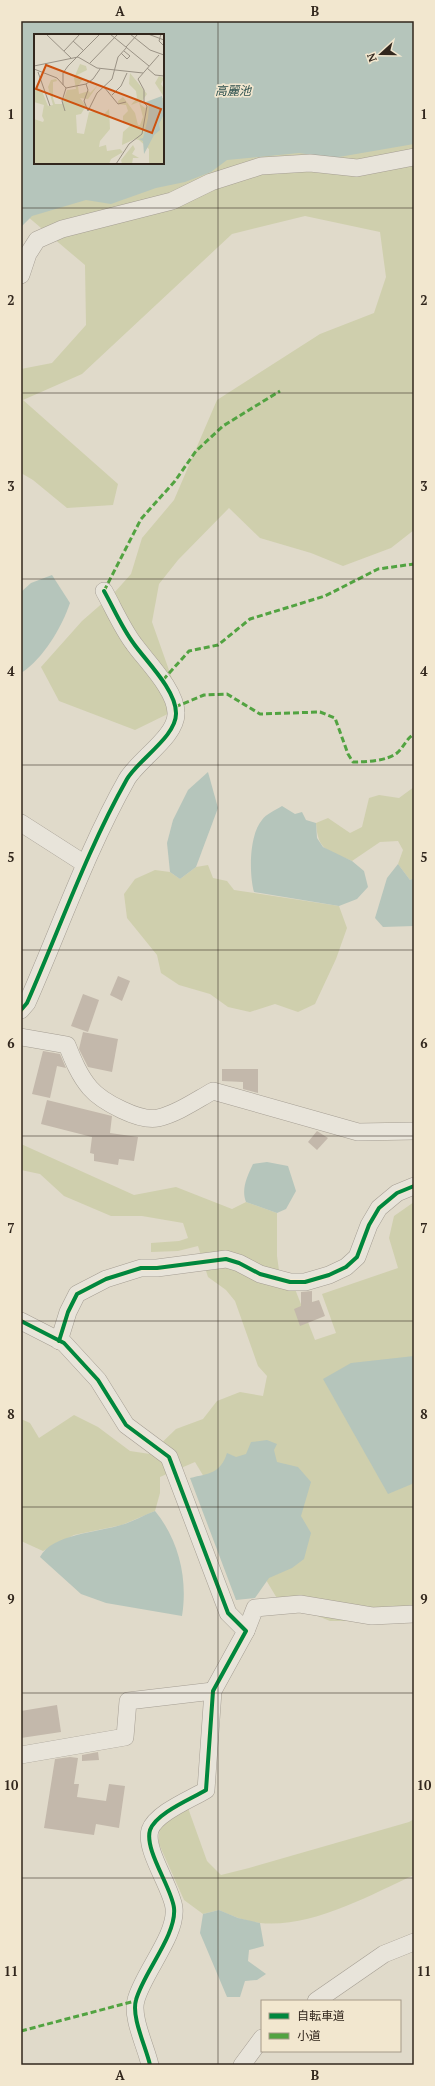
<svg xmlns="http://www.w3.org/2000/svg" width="435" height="2086" viewBox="0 0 435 2086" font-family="'PT Serif','Noto Sans JP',serif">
  <rect width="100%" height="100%" fill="#e0daca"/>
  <!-- green -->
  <g fill="#cfcfad" fill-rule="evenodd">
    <path d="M21 21H414V530L391 548 343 566 311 553 260 538 229 508 178 560 159 584 152 622 182 707 135 730 59 701 41 667 82 621 114 593 131 574 142 538 174 500 217 400 320 334 374 313 386 277 380 232 305 216 232 234 82 374 23 400 118 484 113 505 67 508 33 480 21 473V369L52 363 86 325 85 265 21 211ZM35 35H163V163H35Z"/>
    <path d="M414 787V878L410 880 398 864 403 850 398 841 380 842 352 861C328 850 318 852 316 823L328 818 350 833 362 827 369 798 379 795 399 798Z"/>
    <polygon points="208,865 213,878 227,881 234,890 339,906 347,928 336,959 315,1004 298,1012 275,1004 250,1012 228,1007 210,994 179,985 161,973 157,955 127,918 124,894 135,879 155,870 170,872 180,879 196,867"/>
    <polygon points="21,1144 134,1195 176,1187 232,1209 246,1202 277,1213 277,1256 281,1285 295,1289 315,1340 336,1333 322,1294 398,1268 389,1238 394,1216 414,1202 414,1621 330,1621 278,1600 195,1462 160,1477 160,1493 155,1511 122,1525 74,1535 43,1551 21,1541 21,1419 30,1423 39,1438 74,1415 98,1427 130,1451 150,1454 176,1429 203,1419 217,1401 240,1392 263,1396 267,1376 258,1366 235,1301 226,1290 208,1277 198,1246 178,1251 151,1252 151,1243 179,1241 188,1238 183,1223 142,1216 111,1216 64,1196 40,1174 21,1170"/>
    <path d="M188 1808 207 1861 221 1875 249 1868 409 1822 414 1819V1875C368 1896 312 1928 260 1923 245 1921 232 1916 219 1910L203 1914 184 1900 159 1844C156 1823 172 1816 188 1808Z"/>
  </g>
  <!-- water -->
  <g fill="#b5c5bb" fill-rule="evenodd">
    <path d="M21 21H414V144L333 158 299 153 227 160 211 172 185 182 156 188 111 204 86 200 32 216 21 227ZM35 35H163V163H35Z"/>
    <path d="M52 575 70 603C62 627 43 659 21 673V592L31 583Z"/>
    <polygon points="208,772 218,808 196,867 180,879 170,872 167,843 173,820 188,790"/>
    <path d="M282 806 295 814 302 812 306 820 316 823 317 838 323 847 352 861 364 871 368 887 357 899 339 906 254 892C249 874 249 835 262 820 266 814 276 810 282 806Z"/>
    <polygon points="398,864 410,880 414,878 414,926 383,927 375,918 387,878"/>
    <path d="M267 1162 288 1166 296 1191 286 1209 277 1213 246 1202C241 1189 247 1177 253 1164Z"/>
    <polygon points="414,1356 414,1481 412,1484 388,1494 323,1379 351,1363"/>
    <path d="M267 1440 277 1444 274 1450 277 1462 298 1467 311 1482 301 1516 311 1533 304 1559 292 1568 269 1578 255 1598 236 1600 190 1478C210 1473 220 1474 227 1453L236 1457 246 1454 251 1442Z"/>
    <path d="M155 1511C179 1540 188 1579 182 1616L106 1603 81 1594 40 1557C52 1534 99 1532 121 1525 133 1522 143 1515 155 1511Z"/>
    <polygon points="219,1910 238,1918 260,1923 264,1946 249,1950 248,1961 266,1974 257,1980 245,1981 240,1997 227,1997 200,1933 203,1914"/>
  </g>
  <!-- building -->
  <g fill="#c3b8ab">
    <polygon points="118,976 130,981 122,1001 110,995"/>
    <polygon points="83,994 99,1000 88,1032 71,1026"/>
    <polygon points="83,1032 118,1039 112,1072 88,1067 79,1049"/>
    <polygon points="43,1051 60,1054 66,1068 57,1066 50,1098 32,1094"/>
    <polygon points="222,1069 258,1069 258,1093 243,1089 243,1082 222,1081"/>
    <polygon points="47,1100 112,1116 110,1133 138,1137 134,1161 119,1159 118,1165 94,1161 94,1154 90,1153 92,1137 41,1124"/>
    <polygon points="317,1131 328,1138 317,1150 308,1142"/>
    <polygon points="312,1291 312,1302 319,1300 325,1316 300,1326 294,1309 301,1306 301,1292"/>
    <polygon points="57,1705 61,1732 21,1738 21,1711"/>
    <polygon points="98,1752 99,1760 82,1761 82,1755"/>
    <polygon points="70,1757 78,1758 74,1784 79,1784 77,1797 106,1801 109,1784 125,1786 119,1828 96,1824 94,1835 44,1828 55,1759"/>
  </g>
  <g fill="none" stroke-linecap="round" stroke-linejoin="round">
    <defs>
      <g id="minor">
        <polyline points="21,275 28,254 37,240 62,229 172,201 211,182 261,166 310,163 357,168 414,157"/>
        <polyline points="21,823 85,864"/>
        <path d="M21 1010 27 1003C60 928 87 850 127 779 139 759 177 736 176 713 176 690 146 661 134 644 122 628 114 609 104 591"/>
        <path d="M21 1037 67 1045C73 1060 79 1075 90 1088 102 1102 140 1122 158 1118 178 1113 195 1101 213 1091L358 1132 414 1131"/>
        <path d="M21 1321 64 1343 98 1380 126 1425 169 1457 228 1613 246 1631 213 1691 206 1790C191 1799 156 1813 150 1830 144 1850 172 1888 174 1908 177 1935 143 1973 136 2000 131 2017 146 2047 150 2065"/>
        <polyline points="59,1341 68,1312 77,1294 106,1279 141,1268 157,1268 226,1259 239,1263 260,1274 290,1282 305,1282 329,1275 346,1267 357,1257 369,1225 379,1208 397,1193 414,1186"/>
        <polyline points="246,1631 255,1608 300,1604 372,1616 414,1614"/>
        <polyline points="21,1755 125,1737 128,1701 213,1691"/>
        <polyline points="316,2001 384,1954 414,1942"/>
        <polyline points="242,2065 262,2038"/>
      </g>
    </defs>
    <!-- minor casing -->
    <use href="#minor" stroke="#a59e93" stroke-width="18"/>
    <!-- minor -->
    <use href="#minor" stroke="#e8e4da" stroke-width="17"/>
    <!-- quiet -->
    <g stroke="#52a341" stroke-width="3" stroke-dasharray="6 3" stroke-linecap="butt">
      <polyline points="104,591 141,519 175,481 196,451 223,426 280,391"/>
      <polyline points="163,680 189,651 218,645 250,619 325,596 378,569 414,564"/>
      <path d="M175 707 204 695 227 694 260 714 320 712 335 718 348 754 353 762C365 762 387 761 397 753 404 747 406 739 414 734"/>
      <polyline points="21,2031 135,2001"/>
    </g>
    <defs>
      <g id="cycleway">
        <path d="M21 1010 27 1003C60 928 87 850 127 779 139 759 177 736 176 713 176 690 146 661 134 644 122 628 114 609 104 591"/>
        <path d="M21 1321 64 1343 98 1380 126 1425 169 1457 228 1613 246 1631 213 1691 206 1790C191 1799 156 1813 150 1830 144 1850 172 1888 174 1908 177 1935 143 1973 136 2000 131 2017 146 2047 150 2065"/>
        <polyline points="59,1341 68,1312 77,1294 106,1279 141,1268 157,1268 226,1259 239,1263 260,1274 290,1282 305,1282 329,1275 346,1267 357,1257 369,1225 379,1208 397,1193 414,1186"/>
      </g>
    </defs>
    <!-- cycleway casing -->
    <use href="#cycleway" stroke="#f2e7cf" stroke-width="6"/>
    <!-- cycleway -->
    <use href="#cycleway" stroke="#00873e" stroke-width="4"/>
  </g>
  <!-- grid -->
  <path fill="none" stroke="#32271d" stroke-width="1" stroke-opacity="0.55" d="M218 21V2065M21 208H414M21 393H414M21 579H414M21 765H414M21 950H414M21 1136H414M21 1321H414M21 1507H414M21 1693H414M21 1878H414"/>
  <g text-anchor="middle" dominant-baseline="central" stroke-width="3.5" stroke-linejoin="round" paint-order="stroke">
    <!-- water labels -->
    <g font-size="12" font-style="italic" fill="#2d514e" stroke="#f2e7cf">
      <text x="233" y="90">高麗池</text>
    </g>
  </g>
  <!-- overview -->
  <g transform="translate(34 34)">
    <rect width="130" height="130" fill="#e0daca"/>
    <path d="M46 30 52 32 53 36 43 41 49 45 44 52 45 60 55 57 56 59 64 51 54 65 46 64 52 72 47 80 42 81 43 99 50 100 55 78 62 77 69 81 75 75 76 95 66 107 65 113 72 111 73 117 86 115 89 118 77 125 75 130H0V85L9 88 10 86 8 82 10 71 0 68V50L2 56 8 57 14 72 19 71 14 53 17 46 22 45 23 47 19 48V64L21 70H28L33 56 42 55 40 44ZM96 39 113 60 106 70 111 74 130 63 121 49 125 42 130 44 127 50 130 55V130H115V115L105 106 101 105 88 111 89 98 97 91 89 88V82L94 77 92 71 84 70V67L89 63 101 79 104 91H106L109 83 105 68 97 71 103 64 102 57 95 50ZM99 111 101 115 98 120 105 124H99L98 130H88L87 126Z" fill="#cfcfad"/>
    <path d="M128 62 130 80 125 90 126 96 120 101 110 120 109 107 105 105 109 104 114 84 115 72 112 68Z" fill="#b5c5bb"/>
    <path fill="none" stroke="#9a9285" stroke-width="1" d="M12 0 37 24M76 0 115 32M96 0 116 16 130 21M114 0 130 6M127 0 125 7 130 12M39 7 50 17M92 13 104 0M30 17 46 0M87 19 93 25 96 22 90 17M56 29 84 0M0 32 44 23 63 34 109 39M113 34 121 41 130 42M0 35 23 44 32 54 52 50 59 45 66 35M4 38 16 72M52 50 54 56 50 67 54 77M29 51V39L34 32 66 0M70 53 84 70 92 68M78 61 87 52 93 39M31 77 28 67 32 54M54 77 63 59 78 45 84 23 93 13M82 130 95 110 108 100 113 72 110 69V56L104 45 125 21"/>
    <path fill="#cd520f" fill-opacity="0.15" stroke="#cd520f" stroke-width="2" d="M12 31 127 75 118 99 2 55Z"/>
    <rect width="130" height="130" fill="none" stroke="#32271d" stroke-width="2"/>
  </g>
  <!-- border -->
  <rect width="435" height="2086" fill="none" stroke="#f2e7cf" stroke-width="44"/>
  <!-- legend -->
  <rect x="261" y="2000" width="140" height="52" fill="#f2e7cf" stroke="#a59a88"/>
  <rect x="269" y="2013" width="20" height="6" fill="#00873e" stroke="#a59a88"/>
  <text x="297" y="2020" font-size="12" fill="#32271d">自転車道</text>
  <rect x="269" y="2033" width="20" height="6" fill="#52a341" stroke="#a59a88"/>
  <text x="297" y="2040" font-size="12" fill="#32271d">小道</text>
  <!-- north arrow -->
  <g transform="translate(381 54) rotate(249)" stroke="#f2e7cf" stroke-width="3" paint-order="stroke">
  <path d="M0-3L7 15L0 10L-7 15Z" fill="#32271d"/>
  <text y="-6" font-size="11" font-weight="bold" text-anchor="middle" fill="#32271d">N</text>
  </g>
  <rect x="22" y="22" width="391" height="2042" fill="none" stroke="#32271d" stroke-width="1.5"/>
  <g font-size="13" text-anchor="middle" font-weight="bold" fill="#32271d">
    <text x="120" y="16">A</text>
    <text x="315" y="16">B</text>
    <text x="11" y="119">1</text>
    <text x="424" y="119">1</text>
    <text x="11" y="305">2</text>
    <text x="424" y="305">2</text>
    <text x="11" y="491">3</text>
    <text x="424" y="491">3</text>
    <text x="11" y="676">4</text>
    <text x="424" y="676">4</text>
    <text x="11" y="862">5</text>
    <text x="424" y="862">5</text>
    <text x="11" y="1048">6</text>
    <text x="424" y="1048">6</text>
    <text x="11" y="1233">7</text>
    <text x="424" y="1233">7</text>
    <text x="11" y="1419">8</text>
    <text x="424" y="1419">8</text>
    <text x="11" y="1604">9</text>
    <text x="424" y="1604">9</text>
    <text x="11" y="1790">10</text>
    <text x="424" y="1790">10</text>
    <text x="11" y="1976">11</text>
    <text x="424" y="1976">11</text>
    <text x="120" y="2080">A</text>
    <text x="315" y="2080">B</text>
  </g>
</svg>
